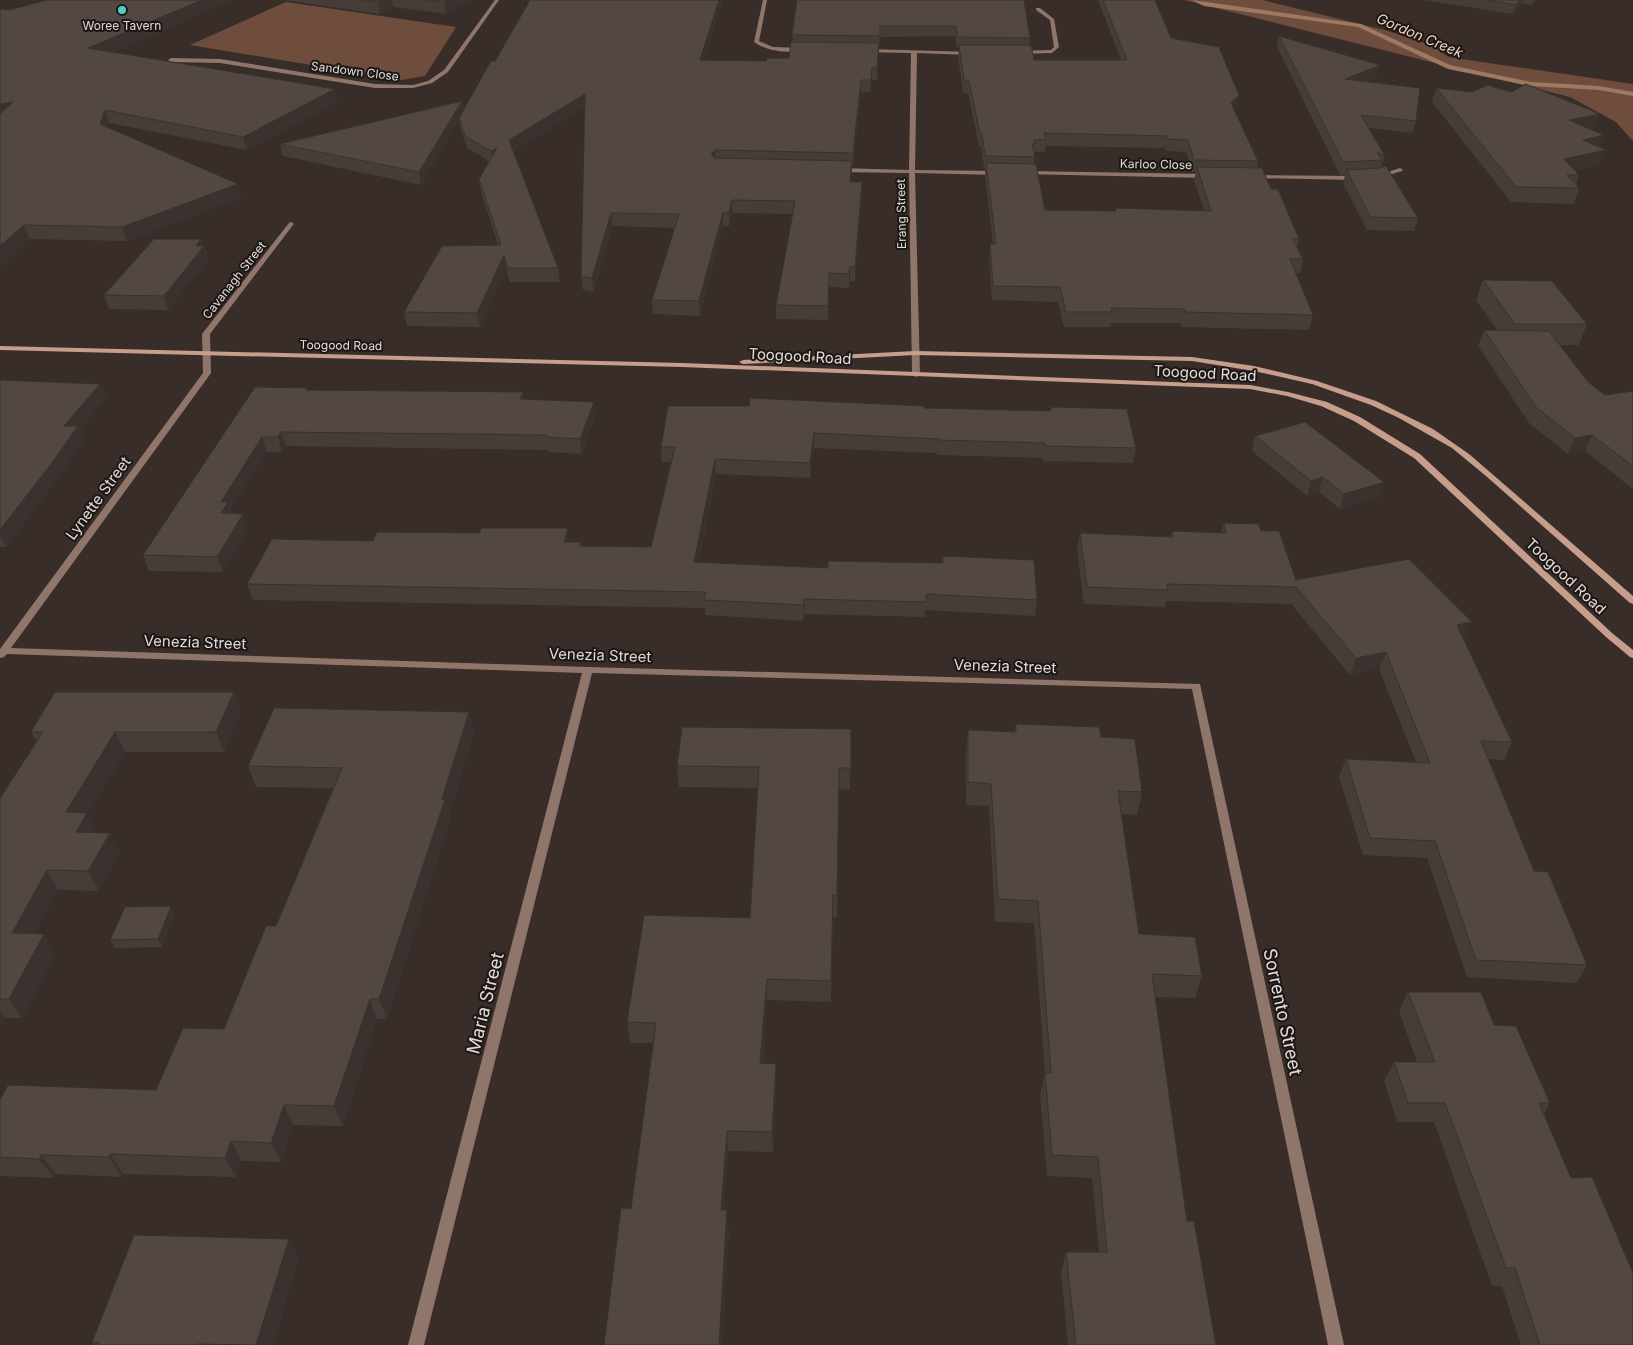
<svg xmlns="http://www.w3.org/2000/svg" width="1633" height="1345" viewBox="0 0 1633 1345" font-family="Inter,sans-serif">
  <rect width="100%" height="100%" fill="#382d28"/>
  <!-- green -->
  <g fill="#6e4d3d">
    <polygon points="1184,0 1262,0 1385,30 1434,46 1448,57 1633,84 1633,141 1616,122 1570,97"/>
    <polygon points="286,2 456,27 425,76 402,80 190,45"/>
  </g>
  <g fill="none" stroke-linecap="round" stroke-linejoin="round">
    <!-- stream -->
    <polygon fill="#9f7864" fill-rule="evenodd" points="1192,0 1361,24 1450,65 1531,82 1599,86 1633,92 1633,96 1599,90 1531,86 1448,69 1358,27 1204,6"/>
    <!-- street -->
    <g fill="#90766a" fill-rule="evenodd">
      <polygon points="495,0 499,0 448,72 432,83 413,88 375,88 220,63 171,62 168,60 171,58 220,59 375,84 413,85 428,81 444,70"/>
      <path d="M763 0H767L759 41 773 47 803 48 805 51C788 53 768 52 754 42Z"/>
      <polygon points="1036,8 1040,8 1054,19 1059,47 1052,53 1018,54 1020,51 1051,50 1054,47 1050,20 1036,10"/>
      <polygon points="865,49 973,52 971,55 917,53 915,170 997,171 1000,173 997,175 915,173 920,375 916,377 912,375 909,173 839,172 836,170 839,168 909,170 911,53 863,52"/>
      <polygon points="1400,168 1403,170 1402,171 1379,178 1376,176"/>
      <polygon points="1024,171 1207,174 1210,176 1207,178 1022,174 1021,173"/>
      <polygon points="1254,175 1357,176 1360,178 1357,180 1252,178 1251,177"/>
      <polygon points="291,222 294,224 293,225 210,334 211,373 11,648 588,667 1200,684 1344,1345 1328,1345 1192,689 592,673 424,1345 408,1345 582,673 7,654 4,657 0,658 0,649 203,373 202,334 289,223"/>
    </g>
    <!-- secondary -->
    <g fill="#c69e8b" fill-rule="evenodd">
      <polygon points="0,346 682,363 1250,385 1288,392 1327,402 1360,417 1420,454 1612,633 1633,650 1633,658 1630,657 1606,637 1414,458 1354,421 1321,406 1287,396 1250,389 682,367 0,350"/>
      <polygon points="915,351 1192,357 1254,366 1317,381 1376,401 1433,429 1469,454 1633,596 1633,604 1630,603 1486,476 1452,448 1399,418 1371,405 1312,384 1254,371 1192,361 915,355 743,364 739,362 743,360"/>
    </g>
  </g>
  <!-- wall -->
  <g fill="#473d38" fill-rule="evenodd">
    <polygon points="47,0 232,0 112,52 338,102 247,150 109,123 108,128 242,198 127,241 29,239 0,267 0,9 9,10"/>
    <polygon points="283,0 471,0 446,14 393,7 380,14"/>
    <path d="M797 0 1030 38 1029 45 1034 60H1121L1098 0H1155L1171 38 1239 95 1237 107 1234 109 1258 161 1257 168 1271 189 1299 239 1297 247 1303 259 1300 273H1296L1313 315 1309 330 1182 327 1181 323H1111L1110 327H1064L1058 302 992 300 989 258 990 244H993L985 176V168H984L981 146H979L968 93H963L958 56 959 48H957L955 36 880 37 877 80H872L870 92H861L853 166H852L851 182 862 195 855 281H850L849 288 829 287 828 320 776 319V305L793 214 732 213 729 226H723L700 316 653 314 652 300 675 228 612 226 594 292 583 290 581 276 585 107 513 151 558 268 560 282H510L506 269 480 327 407 326 404 312 498 245 481 192 479 179 489 161 467 148 461 130 459 121 421 185 283 156 280 144 462 101 464 109 704 60 766 61 789 58 793 42 792 35ZM1046 146 1165 148 1166 151 1186 152 1192 172H1196L1194 180 1204 211 1115 208V211L1045 210 1034 164 1035 157 1034 152H1045Z"/>
    <polygon points="1423,0 1536,0 1532,5 1522,3 1513,14"/>
    <polygon points="1279,36 1377,76 1364,82 1416,121 1412,133 1369,128 1385,156 1381,167 1418,218 1414,231 1367,230 1343,183 1345,175 1340,175 1277,47"/>
    <polygon points="1436,88 1472,92 1511,92 1594,128 1589,129 1604,135 1599,147 1600,165 1575,170 1579,175 1576,184 1579,188 1574,204 1511,202 1432,102"/>
    <polygon points="204,246 208,259 168,310 109,309 104,295"/>
    <polygon points="1483,280 1587,324 1579,345 1559,345 1588,382 1605,395 1633,391 1633,489 1585,451 1568,454 1529,423 1478,346 1484,330 1497,330 1476,300"/>
    <polygon points="0,380 100,384 106,398 79,430 84,441 57,479 6,547 0,547"/>
    <polygon points="308,390 523,392 524,399 594,402 595,417 582,454 548,452 548,450 286,446 282,452 267,452 230,509 232,513 243,514 248,529 223,572 149,571 143,555"/>
    <polygon points="1051,407 1136,448 1133,463 1043,461 1043,458 937,455 937,453 814,448 810,478 716,474 699,562 828,568 942,563 943,556 1037,600 1035,616 925,610 925,617 804,614 803,621 705,615 705,608 253,600 247,584 373,541 581,542 582,546 651,547 671,462 662,462 661,447 924,408 1050,411"/>
    <polygon points="1255,436 1384,482 1379,497 1340,509 1319,492 1307,496 1252,451"/>
    <polygon points="1224,523 1261,531 1296,580 1464,640 1512,742 1504,760 1488,759 1534,871 1587,965 1577,983 1467,977 1427,858 1363,855 1339,777 1346,759 1416,762 1379,669 1350,675 1291,604 1166,601 1165,607 1084,604 1077,550 1080,533 1171,537 1172,531 1221,533"/>
    <polygon points="234,692 241,712 224,752 125,752 87,814 97,833 110,833 120,853 99,891 58,890 34,933 56,953 22,1018 5,1018 0,1027 0,798 37,742 31,732"/>
    <polygon points="469,712 474,732 449,816 450,820 387,1019 377,1019 343,1126 293,1125 281,1162 242,1161 236,1177 123,1174 122,1177 55,1174 54,1178 0,1176 0,1100 156,1090 224,1029 276,926 333,788 256,787 248,766"/>
    <polygon points="1016,724 1101,737 1142,792 1137,815 1121,814 1139,934 1202,976 1195,998 1155,997 1187,1221 1216,1345 1068,1345 1061,1272 1066,1252 1099,1252 1092,1178 1047,1176 1040,1095 1045,1073 1034,923 995,922 989,806 966,805 966,752 968,730 1014,732"/>
    <polygon points="851,729 850,790 839,789 837,917 833,917 831,1002 767,1000 763,1064 776,1064 776,1084 773,1152 728,1151 724,1210 729,1229 722,1345 604,1345 631,1209 654,1043 630,1043 627,1022 750,918 758,788 679,787 677,766"/>
    <polygon points="175,914 162,947 115,948 110,940"/>
    <polygon points="1408,992 1494,1025 1550,1103 1544,1113 1633,1345 1521,1345 1502,1286 1492,1286 1434,1122 1397,1122 1384,1081 1394,1062 1417,1062 1399,1011"/>
    <polygon points="299,1257 273,1345 94,1345 92,1342"/>
  </g>
  <!-- shaded-wall -->
  <g fill="#39322e">
    <polygon points="202,0 232,0 92,60 88,48"/>
    <polygon points="382,0 392,0 393,7 380,14 378,2"/>
    <polygon points="448,0 471,0 446,14 444,2"/>
    <polygon points="719,0 723,0 701,72 700,60"/>
    <polygon points="1520,0 1523,0 1522,3 1513,14 1516,5"/>
    <polygon points="879,43 879,54 877,80 877,68"/>
    <polygon points="1380,65 1377,76 1342,91 1345,79"/>
    <polygon points="872,68 872,80 870,92"/>
    <polygon points="861,80 861,92 853,166 853,153"/>
    <polygon points="335,89 338,102 247,150 243,137"/>
    <polygon points="585,94 587,106 511,153 509,140"/>
    <polygon points="1239,95 1237,107 1229,114 1231,103"/>
    <polygon points="462,101 464,113 459,118 459,121 421,185 419,172"/>
    <polygon points="13,102 0,118 0,104"/>
    <polygon points="105,110 109,123 105,138 100,124"/>
    <polygon points="1600,114 1594,128 1564,134 1569,120"/>
    <polygon points="1604,135 1598,150 1583,140"/>
    <polygon points="497,148 493,164 491,151"/>
    <polygon points="715,150 716,163 711,154"/>
    <polygon points="1606,150 1600,165 1559,174 1564,159"/>
    <polygon points="852,161 852,174 849,195 850,182"/>
    <polygon points="862,182 862,195 855,281 855,267"/>
    <polygon points="238,184 242,198 127,241 122,227"/>
    <polygon points="732,200 732,213 729,226 729,213"/>
    <polygon points="723,212 723,226 700,316 699,301"/>
    <polygon points="611,213 612,226 594,292 592,278"/>
    <polygon points="24,225 29,239 0,267 0,246"/>
    <polygon points="201,239 208,259 168,310 164,296 196,246"/>
    <polygon points="504,255 506,269 480,327 477,313"/>
    <polygon points="850,267 850,281 849,288 849,274"/>
    <polygon points="829,273 829,287 828,320 828,306"/>
    <polygon points="100,384 106,398 79,430 84,441 57,479 6,547 0,535 0,530 64,426"/>
    <polygon points="523,392 525,407 520,399"/>
    <polygon points="594,402 595,417 582,454 580,439"/>
    <polygon points="281,432 286,446 282,452 278,437"/>
    <polygon points="814,433 814,448 810,478 810,463"/>
    <polygon points="1592,435 1585,451 1568,454 1575,438"/>
    <polygon points="262,437 267,452 230,509 233,517 221,513 221,502"/>
    <polygon points="715,459 716,474 696,577 694,562"/>
    <polygon points="1323,477 1319,492 1307,496 1311,481"/>
    <polygon points="1384,482 1379,497 1340,509 1344,494"/>
    <polygon points="243,514 248,529 223,572 217,557"/>
    <polygon points="568,528 570,544 564,542"/>
    <polygon points="804,599 804,614 803,621 803,605"/>
    <polygon points="1472,622 1464,640 1457,625"/>
    <polygon points="1386,652 1379,669 1350,675 1356,658"/>
    <polygon points="234,692 241,712 224,752 216,732"/>
    <polygon points="469,712 474,732 449,816 450,820 387,1019 379,999"/>
    <polygon points="115,732 125,752 87,814 97,833 87,851 66,812"/>
    <polygon points="110,833 120,853 99,891 88,871"/>
    <polygon points="47,870 58,890 24,953 12,933"/>
    <polygon points="171,906 175,914 162,947 158,939"/>
    <polygon points="44,934 56,953 22,1018 9,999"/>
    <polygon points="767,979 767,1000 761,1084 760,1063"/>
    <polygon points="370,999 377,1019 343,1126 334,1106"/>
    <polygon points="0,1011 5,1018 0,1027"/>
    <polygon points="776,1064 776,1084 773,1152 772,1132"/>
    <polygon points="284,1105 293,1125 281,1162 271,1143"/>
    <polygon points="727,1131 728,1151 723,1229 721,1210"/>
    <polygon points="231,1141 242,1161 236,1177 225,1158"/>
    <polygon points="110,1154 123,1174 122,1177 109,1157"/>
    <polygon points="41,1155 55,1174 54,1178 39,1159"/>
    <polygon points="727,1210 729,1229 722,1345 719,1345"/>
    <polygon points="289,1239 299,1257 273,1345 256,1345"/>
  </g>
  <!-- building -->
  <g fill="#524741" stroke="#39322e">
    <polygon points="47,0 202,0 88,48 335,89 243,137 105,110 100,124 238,184 122,227 24,225 0,246 0,114 13,102 0,104 0,9 9,10"/>
    <polygon points="363,0 382,0 378,2"/>
    <polygon points="427,0 448,0 444,2"/>
    <polygon points="530,0 719,0 700,60 766,61 767,58 789,58 791,42 879,43 877,68 872,68 871,80 861,80 853,153 715,150 711,154 715,158 852,161 850,182 862,182 855,267 850,267 849,274 829,273 828,306 776,305 795,201 732,200 729,213 723,212 699,301 652,300 679,214 611,213 592,278 581,276 585,94 509,140 558,268 508,268 504,255 477,313 404,312 442,246 501,245 479,179 497,148 491,151 465,136 459,118 491,61 495,61"/>
    <polygon points="797,0 1024,0 1030,38 958,37 956,26 880,26 880,36 792,35"/>
    <polygon points="1103,0 1155,0 1171,38 1219,47 1239,95 1231,103 1258,161 1194,160 1188,140 1168,139 1167,136 1044,133 1046,140 1034,140 1035,144 1032,144 1035,157 985,156 982,134 980,134 969,81 964,81 959,45 1031,45 1034,60 1127,60"/>
    <polygon points="1486,0 1520,0 1516,5"/>
    <polygon points="1279,36 1380,65 1345,79 1420,88 1416,121 1361,115 1385,156 1377,152 1382,160 1343,162"/>
    <polygon points="1526,84 1600,114 1569,120 1604,135 1583,140 1606,150 1564,159 1579,175 1567,175 1579,188 1516,187 1436,88 1472,92 1488,85 1511,92"/>
    <polygon points="462,101 419,172 280,144"/>
    <polygon points="986,163 1036,164 1045,210 1116,211 1115,208 1211,211 1197,167 1262,168 1271,189 1278,189 1299,239 1293,239 1303,259 1290,259 1313,315 1185,312 1184,309 1111,308 1112,312 1066,312 1060,287 993,286 990,244 996,244"/>
    <polygon points="1386,166 1418,218 1370,217 1347,170 1379,168"/>
    <polygon points="154,239 201,239 196,246 204,246 164,296 104,295"/>
    <polygon points="1483,280 1552,281 1587,324 1515,324"/>
    <polygon points="1484,330 1549,331 1588,382 1605,395 1633,391 1633,466 1592,435 1575,438 1536,407"/>
    <polygon points="0,380 100,384 64,426 78,426 51,464 0,530"/>
    <polygon points="255,387 308,388 306,390 523,392 520,399 594,402 580,439 546,437 547,435 281,432 278,437 262,437 221,502 228,502 221,513 243,514 217,557 143,555"/>
    <polygon points="750,398 924,406 924,408 1051,411 1051,407 1127,409 1136,448 1045,446 1045,443 938,440 938,439 814,433 810,463 715,459 694,562 828,568 828,561 943,563 943,556 1034,560 1037,600 926,594 926,602 804,599 803,605 704,600 706,592 247,584 272,539 373,541 377,532 480,533 481,528 568,528 564,542 581,542 580,546 651,547 675,447 661,447 668,406 749,406"/>
    <polygon points="1305,422 1384,482 1344,494 1323,477 1311,481 1255,436"/>
    <polygon points="1224,523 1259,524 1261,531 1279,531 1296,580 1409,559 1472,622 1457,625 1512,742 1481,741 1534,871 1548,872 1587,965 1476,960 1435,841 1370,838 1346,759 1430,763 1386,652 1356,658 1296,587 1167,584 1168,590 1087,587 1080,533 1173,537 1172,531 1226,533"/>
    <polygon points="55,692 234,692 216,732 115,732 66,812 87,813 76,832 110,833 88,871 47,870 12,933 44,934 9,999 0,999 0,798 43,732 31,732"/>
    <polygon points="274,708 469,712 442,799 445,799 379,999 370,999 334,1106 284,1105 271,1143 231,1141 225,1158 110,1154 109,1157 41,1155 39,1159 0,1157 0,1100 8,1085 156,1090 183,1028 224,1029 266,926 276,926 342,768 248,766"/>
    <polygon points="1016,724 1099,727 1101,737 1135,739 1142,792 1118,791 1139,934 1195,937 1202,976 1152,974 1187,1221 1194,1221 1216,1345 1076,1345 1066,1252 1107,1252 1098,1157 1052,1155 1045,1073 1051,1073 1038,901 998,899 991,784 968,782 968,730 1016,732"/>
    <polygon points="682,727 851,729 851,768 839,768 837,895 833,895 831,981 767,979 760,1063 776,1064 772,1132 727,1131 721,1210 727,1210 719,1345 604,1345 621,1208 631,1209 656,1023 627,1022 644,915 750,918 759,767 677,766"/>
    <polygon points="171,906 158,939 110,940 125,907"/>
    <polygon points="1408,992 1481,992 1494,1025 1516,1026 1550,1103 1539,1103 1571,1178 1592,1177 1633,1273 1633,1345 1540,1345 1515,1268 1506,1268 1445,1103 1408,1103 1394,1062 1435,1062"/>
    <polygon points="134,1235 289,1239 256,1345 196,1344 196,1345 98,1345 99,1342 92,1342"/>
  </g>
  <!-- markers -->
  <circle fill="#52cdce" stroke="#1c1715" stroke-width="2" cx="122" cy="10" r="5"/>
  <g text-anchor="middle" dominant-baseline="central" stroke-width="4" stroke-linejoin="round" paint-order="stroke">
    <!-- far-poi labels -->
    <g font-size="12" fill="#e2dbd8" stroke="#1c1715">
      <text x="122" y="25">Woree Tavern</text>
    </g>
    <!-- far-street labels -->
    <g font-size="12" fill="#e2dbd8" stroke="#1c1715">
      <text transform="translate(355 71) rotate(7)">Sandown Close</text>
      <text transform="translate(1156 164) rotate(1)">Karloo Close</text>
      <text transform="translate(901 214) rotate(-91)">Erang Street</text>
      <text transform="translate(234 280) rotate(-52)">Cavanagh Street</text>
      <text transform="translate(341 345) rotate(1)">Toogood Road</text>
    </g>
    <!-- far-water labels -->
    <g font-size="14" font-style="italic" fill="#f4d2c2" stroke="#1c1715">
      <text transform="translate(1420 35) rotate(23)">Gordon Creek</text>
    </g>
    <!-- street labels -->
    <g font-size="15" fill="#e2dbd8" stroke="#1c1715">
      <text transform="translate(800 356) rotate(3)">Toogood Road</text>
      <text transform="translate(1205 373) rotate(3)">Toogood Road</text>
      <text transform="translate(98 498) rotate(-54)">Lynette Street</text>
      <text transform="translate(1566 576) rotate(43)">Toogood Road</text>
      <text transform="translate(195 642) rotate(2)">Venezia Street</text>
      <text transform="translate(600 655) rotate(2)">Venezia Street</text>
      <text transform="translate(1005 666) rotate(2)">Venezia Street</text>
    </g>
    <!-- near-street labels -->
    <g font-size="18" fill="#e2dbd8" stroke="#1c1715">
      <text transform="translate(485 1003) rotate(-76)">Maria Street</text>
      <text transform="translate(1283 1012) rotate(78)">Sorrento Street</text>
    </g>
  </g>
</svg>
